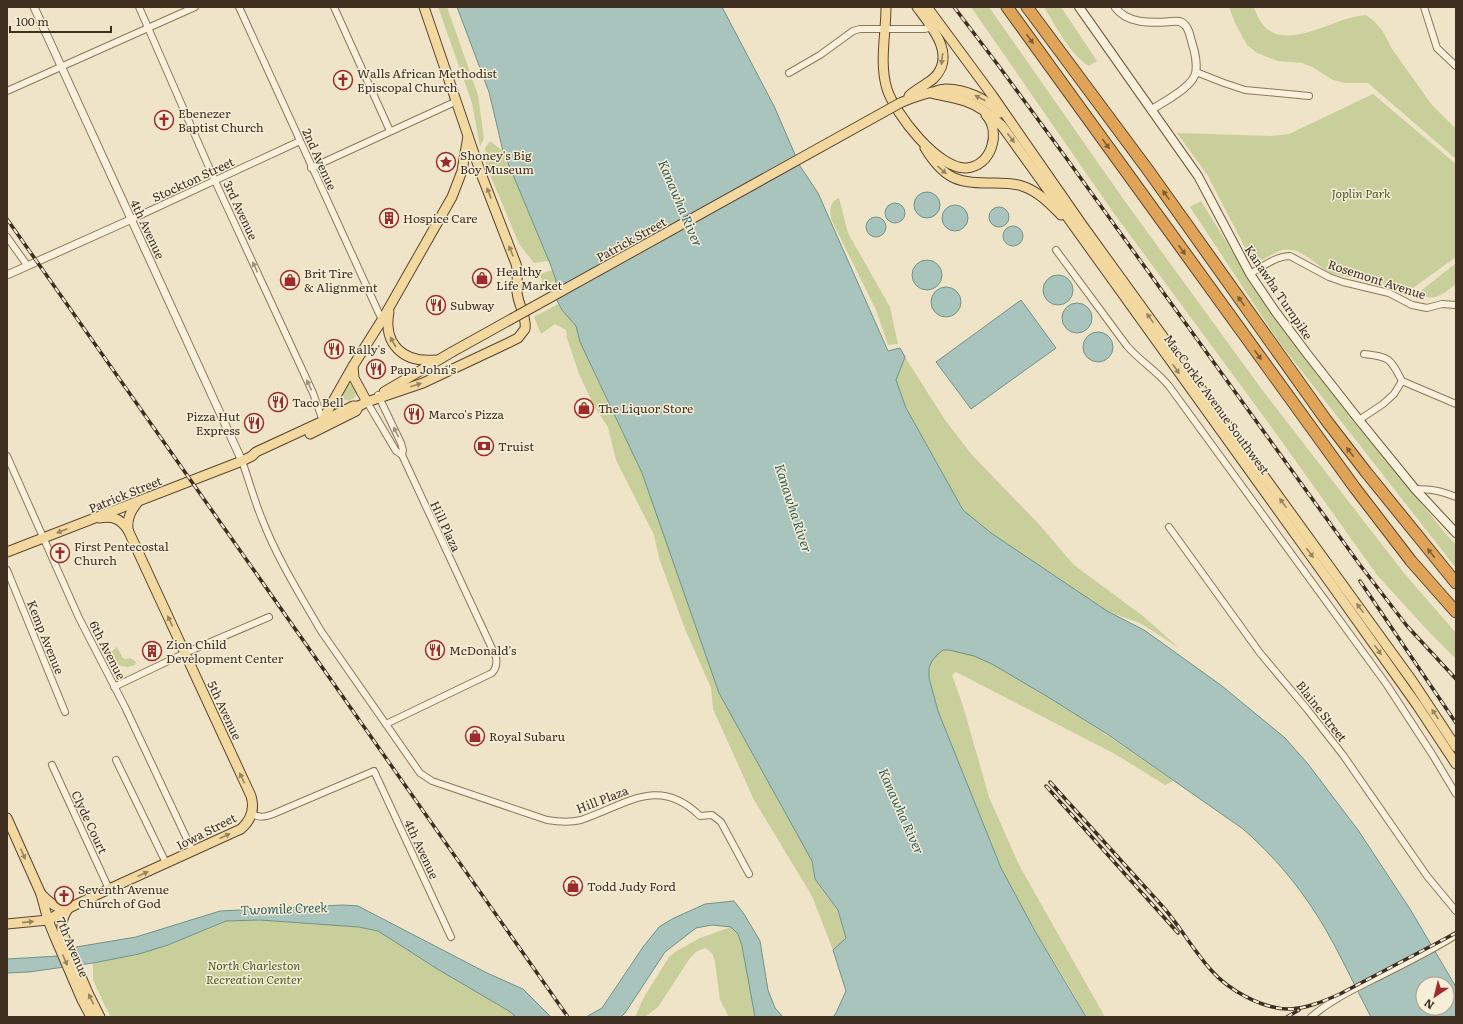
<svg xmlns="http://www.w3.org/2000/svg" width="1463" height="1024" viewBox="0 0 1463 1024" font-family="Literata,serif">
  <rect width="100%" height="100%" fill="#f0e4c8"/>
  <!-- green -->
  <g fill="#c9cf9b">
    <polygon points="438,7 447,7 478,95 484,138 480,147 472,103"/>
    <polygon points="971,7 989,7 1124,200 1263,391 1404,573 1456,633 1456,659 1430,633 1377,575 1270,425 1113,212"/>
    <path d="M1044 7H1061L1097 61 1089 66C1070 55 1056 26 1044 7Z"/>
    <path d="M1229 7H1254C1272 65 1329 17 1366 15L1375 22 1382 30 1392 49 1432 105 1456 129V159L1368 83H1345L1333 80 1312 67 1302 63 1278 61 1257 53 1247 45 1235 23Z"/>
    <path d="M1373 94 1456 164V257L1406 293 1387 286 1330 273C1316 265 1300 246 1282 250 1273 253 1263 260 1254 265L1208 176 1177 133 1272 136 1289 134Z"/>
    <polygon points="490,141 503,151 549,261 534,263 519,244 486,165 485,148"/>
    <path d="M839 198 848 233 890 307 898 344 888 345 876 310 831 219C830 210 829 202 839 198Z"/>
    <polygon points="1201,201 1268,309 1445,533 1456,545 1456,568 1279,342 1190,207"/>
    <path d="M1456 263V284C1441 295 1436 302 1417 294Z"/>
    <polygon points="552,270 556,280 544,288 540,274"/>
    <polygon points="558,304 562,310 576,326 580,342 642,473 812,861 815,879 838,910 846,939 833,950 812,896 754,800 713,709 711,688 685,629 659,558 654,535 616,460 608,427 594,406 579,374 567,338 566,330 555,324 541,334 534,317"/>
    <polygon points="905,357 945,420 972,455 1037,522 1074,565 1143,616 1179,648 1140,623 1106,611 991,533 963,510 906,408 896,380"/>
    <polygon points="348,384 353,385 357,394 355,397 349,401 343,399 342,393"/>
    <polygon points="117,647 123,658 125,659 130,658 136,662 135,665 127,667 118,665 111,652"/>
    <path d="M943 650C971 648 1006 672 1030 686 1079 715 1126 748 1173 781L1165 785 1115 754 956 672 952 675 963 706 989 797 1019 865 1105 1017H1086C1065 976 1038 938 1016 897 992 853 976 804 956 758 948 738 926 689 929 669 930 661 936 655 943 650Z"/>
    <polygon points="260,920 359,927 378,931 439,970 509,1011 516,1017 111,1017 106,1008 93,980 93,963 139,954 168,945 226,921"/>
    <polygon points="731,927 738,934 742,946 755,1017 729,1017 720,1000 715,962 712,953 705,948 696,952 690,958 658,1007 645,1017 635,1017 644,997 669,957 675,952 700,938"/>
  </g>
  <!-- water -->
  <g fill="#a9c4bc" stroke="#6f938a" fill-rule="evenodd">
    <path d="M457 7H722L774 106 800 166 818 193 888 351 900 348 905 357 896 380 906 408 963 510 991 533 1107 611 1144 630 1222 686 1285 738 1308 764 1358 830 1410 909 1456 987V1017H1371C1354 985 1339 951 1320 920 1299 886 1273 855 1243 829L1107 734 1048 697 992 664 974 656 949 650H943L938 654 932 661 929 668V678L938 711 1001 868 1035 931 1086 1017H833L836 1013 846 991 833 950 846 938 838 910 815 879 812 861 719 693 642 473 580 342 576 326 562 310 552 291 556 280 549 261 503 151 489 92ZM1423 984H1447V1008H1423Z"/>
    <circle cx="927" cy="205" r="13"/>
    <circle cx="895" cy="213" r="10"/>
    <circle cx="955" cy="218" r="13"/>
    <circle cx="999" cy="217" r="10"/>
    <circle cx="876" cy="227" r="10"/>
    <circle cx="1013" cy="236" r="10"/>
    <circle cx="927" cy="275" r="15"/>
    <circle cx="1058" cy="290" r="15"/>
    <circle cx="946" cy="302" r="15"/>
    <polygon points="1021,300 1056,348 971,409 936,362"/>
    <circle cx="1077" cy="318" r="15"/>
    <circle cx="1098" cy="347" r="15"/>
    <polygon points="734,901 744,914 760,941 768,990 775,1008 783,1017 755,1017 742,946 738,934 731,927 712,925 696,928 665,952 625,1013 621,1017 586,1017 602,1008 643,947 659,927 672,919 705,904"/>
    <polygon points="343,905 358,906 487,973 523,989 551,1017 516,1017 509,1011 439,970 378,931 359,927 260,920 226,921 168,945 139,954 93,963 29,972 7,973 7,959 59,956 76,947 136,937 220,911"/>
  </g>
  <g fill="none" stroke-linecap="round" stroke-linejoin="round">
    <defs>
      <g id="minor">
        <polyline points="139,7 215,181 313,393 323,421"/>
        <polyline points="239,7 382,320"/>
        <polyline points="334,7 390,131"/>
        <polyline points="1424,7 1437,48 1456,66"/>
        <polyline points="1196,72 1224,83 1245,90 1309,96"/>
        <polyline points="789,73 820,55 853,31 860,29 924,29 934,27"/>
        <polyline points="7,91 195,7"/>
        <polyline points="311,168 457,101"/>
        <polyline points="132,219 300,141"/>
        <polyline points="7,237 27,265"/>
        <path d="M1056 250 1127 346C1140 361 1157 371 1169 386L1387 685 1432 754 1456 794"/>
        <path d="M1250 274C1262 267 1276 256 1290 256L1329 277 1343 282 1389 293 1412 305 1427 308 1442 304 1456 305"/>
        <path d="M1364 354C1390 357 1390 358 1402 381"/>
        <polyline points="1402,381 1456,404"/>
        <polyline points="367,402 396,451 402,455 403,450 401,443 378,395"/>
        <polyline points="1359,420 1383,404 1394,394 1402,381"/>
        <polyline points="7,456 79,618 125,707 193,852"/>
        <path d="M242 461C249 480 254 500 262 519 277 558 300 595 321 631L420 773 432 781 547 820C559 822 569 823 581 820 626 805 658 775 700 816L712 815 721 822 749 874"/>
        <path d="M1415 489C1432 489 1441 491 1456 497"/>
        <polyline points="1169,527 1260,653 1307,709 1343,755 1427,876 1456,911"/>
        <polyline points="7,570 65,712"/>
        <polyline points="114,687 185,653 269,617"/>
        <path d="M386 724 492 673C497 668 497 663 496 657L402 455"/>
        <polyline points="116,760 166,863"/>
        <polyline points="52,765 109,889"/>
        <path d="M252 814C260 818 265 817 273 814L374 771 451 937"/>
        <path d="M1311 1017C1330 1001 1350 991 1372 980 1400 966 1429 952 1456 935"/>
      </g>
      <g id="tertiary">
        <polyline points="34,7 242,461"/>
        <path d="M1115 7C1126 23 1149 23 1166 22 1171 22 1177 20 1181 22 1189 26 1190 36 1192 43 1195 52 1197 61 1196 71 1195 86 1163 102 1151 110"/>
        <polyline points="7,275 132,219"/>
      </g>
      <polyline id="secondary" points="1079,7 1198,176 1250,274 1275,311 1308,355 1359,420 1415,489 1456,533"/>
      <g id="primary">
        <path d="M886 7C886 34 879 63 887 89 895 114 938 169 966 168 991 167 1002 132 986 115"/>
        <polyline points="927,7 992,95 1083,226 1413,682 1456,747"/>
        <path d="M931 93C942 96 954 97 965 101 980 106 991 115 1002 126L1331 584 1417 705 1456 764"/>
        <path d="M909 96C916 89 926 85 934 78 957 55 931 26 917 7"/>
        <path d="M900 103C911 98 921 95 932 92 936 92 940 89 944 89 964 88 987 99 1000 113"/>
        <path d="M925 148C945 181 959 183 995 183 1004 183 1013 183 1022 186 1038 191 1050 204 1061 215"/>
        <path d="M389 312C383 344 403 363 435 360"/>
        <polyline points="353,366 354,378 367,402"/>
        <polyline points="384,392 452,352"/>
        <path d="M367 402 423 383 508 343 518 338 525 329C527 316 518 305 517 292 516 282 519 273 516 264L480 171 424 7"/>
        <polyline points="323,421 328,410 353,366 382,320 452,197 462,171 468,136"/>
        <polyline points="310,434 356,411 359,406 363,404"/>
        <path d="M128 530C127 519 130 512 137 503"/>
        <polyline points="7,552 242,461 252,456 256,452 323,421 353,406 359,406"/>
        <polyline points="7,818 41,894 48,920 54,935 82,1000 91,1017"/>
        <path d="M41 894C50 903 56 909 69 908"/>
        <path d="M68 909C63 916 61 923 62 932L88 993 100 1017"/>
        <path d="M7 924 48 920 69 908 109 889 241 829C251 820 255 809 251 796L128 530C120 518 113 516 99 518"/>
      </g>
      <g id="motorway">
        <polyline points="1007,7 1355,488 1411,561 1456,612"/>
        <polyline points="1027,7 1148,170 1326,420 1366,472 1456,583"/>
      </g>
    </defs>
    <!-- minor casing -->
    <use href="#minor" stroke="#8d765c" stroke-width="8"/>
    <!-- tertiary casing -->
    <use href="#tertiary" stroke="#8d765c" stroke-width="9"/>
    <!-- secondary casing -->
    <use href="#secondary" stroke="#6f573f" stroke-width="10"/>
    <!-- primary casing -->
    <use href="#primary" stroke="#5b4430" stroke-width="11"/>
    <!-- motorway casing -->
    <use href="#motorway" stroke="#5b4430" stroke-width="13"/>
    <!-- minor -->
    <use href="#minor" stroke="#faf1dc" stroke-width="6"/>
    <!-- tertiary -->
    <use href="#tertiary" stroke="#faf1dc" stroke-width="7"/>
    <!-- secondary -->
    <use href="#secondary" stroke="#faf1dc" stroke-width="8"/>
    <!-- primary -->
    <use href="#primary" stroke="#f3d9a0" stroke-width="9"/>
    <!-- motorway -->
    <use href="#motorway" stroke="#e0a458" stroke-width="11"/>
    <defs>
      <g id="rail">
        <polyline points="954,7 998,65 1064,155 1360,565 1407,626 1456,679"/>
        <polyline points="7,219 568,1017"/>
        <polyline points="1360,581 1456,723"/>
        <path d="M1050 782C1088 824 1126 866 1164 908 1181 928 1194 951 1211 970 1228 990 1264 1010 1291 1009 1308 1008 1324 1001 1340 994L1456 933"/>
        <polyline points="1046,786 1178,933"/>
        <polyline points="1287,1017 1299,1010"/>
      </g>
    </defs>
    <!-- rail casing -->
    <use href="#rail" stroke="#3d2e20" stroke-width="3.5"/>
    <!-- rail -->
    <use href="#rail" stroke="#f7eed8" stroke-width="2" stroke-dasharray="6" stroke-linecap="butt"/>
    <defs>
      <polyline id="primary-bridge" points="452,352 900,103"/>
    </defs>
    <!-- primary-bridge casing -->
    <use href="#primary-bridge" stroke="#5b4430" stroke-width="11" stroke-linecap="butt"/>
    <!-- primary-bridge -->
    <use href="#primary-bridge" stroke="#f3d9a0" stroke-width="9"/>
  </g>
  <!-- one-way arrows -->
  <defs><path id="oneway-solid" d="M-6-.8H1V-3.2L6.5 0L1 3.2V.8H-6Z"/></defs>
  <g fill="#7e5d36">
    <use href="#oneway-solid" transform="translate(1030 39) rotate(54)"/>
    <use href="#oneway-solid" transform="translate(1106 144) rotate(54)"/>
    <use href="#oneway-solid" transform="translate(1166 195) rotate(-126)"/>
    <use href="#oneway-solid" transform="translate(1182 250) rotate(54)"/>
    <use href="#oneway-solid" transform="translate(1241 301) rotate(-126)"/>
    <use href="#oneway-solid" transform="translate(1258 355) rotate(54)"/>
    <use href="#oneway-solid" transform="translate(1350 452) rotate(-127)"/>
    <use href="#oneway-solid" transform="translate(1431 553) rotate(-129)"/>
  </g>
  <g fill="#988460">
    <use href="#oneway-solid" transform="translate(942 59) rotate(97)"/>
    <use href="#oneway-solid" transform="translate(980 98) rotate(-153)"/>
    <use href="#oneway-solid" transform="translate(1011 138) rotate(53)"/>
    <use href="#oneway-solid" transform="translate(942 170) rotate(41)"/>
    <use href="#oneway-solid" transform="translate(489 193) rotate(-111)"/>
    <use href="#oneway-solid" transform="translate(511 251) rotate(-112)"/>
    <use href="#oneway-solid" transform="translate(1150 318) rotate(-126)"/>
    <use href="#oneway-solid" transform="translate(393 342) rotate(-119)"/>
    <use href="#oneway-solid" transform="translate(1176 369) rotate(55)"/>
    <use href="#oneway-solid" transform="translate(416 385) rotate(-18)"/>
    <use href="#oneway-solid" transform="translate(1283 503) rotate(-126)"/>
    <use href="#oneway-solid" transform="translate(62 531) rotate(159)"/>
    <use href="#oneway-solid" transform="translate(1310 553) rotate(54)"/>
    <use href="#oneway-solid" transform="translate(1360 608) rotate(-126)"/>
    <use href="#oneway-solid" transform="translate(170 621) rotate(-115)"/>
    <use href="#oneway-solid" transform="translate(1378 650) rotate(55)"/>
    <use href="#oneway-solid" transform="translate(1435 714) rotate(-124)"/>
    <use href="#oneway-solid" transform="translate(242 778) rotate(-115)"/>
    <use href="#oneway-solid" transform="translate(225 836) rotate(-25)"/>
    <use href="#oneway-solid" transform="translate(23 854) rotate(66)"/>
    <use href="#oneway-solid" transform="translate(143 874) rotate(-24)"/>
    <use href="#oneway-solid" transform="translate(28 922) rotate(-6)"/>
    <use href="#oneway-solid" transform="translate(65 960) rotate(67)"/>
    <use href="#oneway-solid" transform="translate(91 999) rotate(-115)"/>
  </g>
  <g fill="#9c907e">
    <use href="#oneway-solid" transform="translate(255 267) rotate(-115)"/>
    <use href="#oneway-solid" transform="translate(309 385) rotate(-115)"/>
    <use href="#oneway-solid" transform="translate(396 432) rotate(-116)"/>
  </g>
  <!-- icons -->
  <defs>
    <symbol id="church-ring" viewBox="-11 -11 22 22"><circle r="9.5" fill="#f7eed8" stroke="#9e2a2b" stroke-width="1.5"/><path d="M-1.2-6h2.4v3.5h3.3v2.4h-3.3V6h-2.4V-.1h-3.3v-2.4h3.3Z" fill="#9e2a2b"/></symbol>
    <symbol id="sight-ring" viewBox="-11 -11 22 22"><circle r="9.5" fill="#f7eed8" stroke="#9e2a2b" stroke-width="1.5"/><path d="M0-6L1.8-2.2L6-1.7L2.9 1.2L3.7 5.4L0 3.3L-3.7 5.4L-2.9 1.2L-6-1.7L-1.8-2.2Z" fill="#9e2a2b"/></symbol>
    <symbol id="building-ring" viewBox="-11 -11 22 22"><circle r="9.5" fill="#f7eed8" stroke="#9e2a2b" stroke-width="1.5"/><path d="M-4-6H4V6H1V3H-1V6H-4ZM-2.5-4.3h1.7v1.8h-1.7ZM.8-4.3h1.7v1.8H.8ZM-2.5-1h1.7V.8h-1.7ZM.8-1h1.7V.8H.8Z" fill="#9e2a2b"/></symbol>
    <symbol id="shop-ring" viewBox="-11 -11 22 22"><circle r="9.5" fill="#f7eed8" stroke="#9e2a2b" stroke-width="1.5"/><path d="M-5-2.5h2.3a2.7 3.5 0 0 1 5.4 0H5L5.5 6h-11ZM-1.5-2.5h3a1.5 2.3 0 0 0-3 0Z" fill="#9e2a2b"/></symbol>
    <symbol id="restaurant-ring" viewBox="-11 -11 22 22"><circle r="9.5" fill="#f7eed8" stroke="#9e2a2b" stroke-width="1.5"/><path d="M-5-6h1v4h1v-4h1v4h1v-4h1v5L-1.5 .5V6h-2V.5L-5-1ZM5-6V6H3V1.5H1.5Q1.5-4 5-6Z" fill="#9e2a2b"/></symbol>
    <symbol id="bank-ring" viewBox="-11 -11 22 22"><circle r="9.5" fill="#f7eed8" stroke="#9e2a2b" stroke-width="1.5"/><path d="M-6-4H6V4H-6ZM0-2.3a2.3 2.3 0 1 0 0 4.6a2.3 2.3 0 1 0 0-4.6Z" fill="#9e2a2b"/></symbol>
  </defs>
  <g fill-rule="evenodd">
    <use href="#church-ring" x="332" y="69" width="22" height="22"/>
    <use href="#church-ring" x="153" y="109" width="22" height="22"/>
    <use href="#sight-ring" x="435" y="151" width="22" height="22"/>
    <use href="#building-ring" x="378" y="207" width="22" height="22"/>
    <use href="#shop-ring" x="471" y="267" width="22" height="22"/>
    <use href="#shop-ring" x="279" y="269" width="22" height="22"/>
    <use href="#restaurant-ring" x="425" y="294" width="22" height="22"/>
    <use href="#restaurant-ring" x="323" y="338" width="22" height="22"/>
    <use href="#restaurant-ring" x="365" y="358" width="22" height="22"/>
    <use href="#restaurant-ring" x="267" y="391" width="22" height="22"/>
    <use href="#shop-ring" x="573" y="397" width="22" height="22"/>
    <use href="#restaurant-ring" x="403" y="403" width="22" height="22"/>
    <use href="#restaurant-ring" x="243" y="412" width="22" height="22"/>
    <use href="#bank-ring" x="473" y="435" width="22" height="22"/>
    <use href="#church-ring" x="49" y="542" width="22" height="22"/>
    <use href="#restaurant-ring" x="424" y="639" width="22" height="22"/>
    <use href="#building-ring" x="141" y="640" width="22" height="22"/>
    <use href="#shop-ring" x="464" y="725" width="22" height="22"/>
    <use href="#shop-ring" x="562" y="875" width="22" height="22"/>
    <use href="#church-ring" x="53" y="885" width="22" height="22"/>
  </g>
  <g text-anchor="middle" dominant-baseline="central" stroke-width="3" stroke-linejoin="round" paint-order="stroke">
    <!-- poi labels -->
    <g font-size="12" fill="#3d2e20" stroke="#f7eed8" text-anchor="start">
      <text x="357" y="73">Walls African Methodist<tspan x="357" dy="14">Episcopal Church</tspan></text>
      <text x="178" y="113">Ebenezer<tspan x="178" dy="14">Baptist Church</tspan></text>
      <text x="460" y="155">Shoney's Big<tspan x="460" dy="14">Boy Museum</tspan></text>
      <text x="403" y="218">Hospice Care</text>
      <text x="496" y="271">Healthy<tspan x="496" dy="14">Life Market</tspan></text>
      <text x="304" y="273">Brit Tire<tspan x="304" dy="14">&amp; Alignment</tspan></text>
      <text x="450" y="305">Subway</text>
      <text x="348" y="349">Rally's</text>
      <text x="390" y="369">Papa John's</text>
      <text x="292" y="402">Taco Bell</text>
      <text x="598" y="408">The Liquor Store</text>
      <text x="428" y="414">Marco's Pizza</text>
      <text x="240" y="416" text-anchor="end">Pizza Hut<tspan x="240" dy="14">Express</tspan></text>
      <text x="498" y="446">Truist</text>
      <text x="74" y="546">First Pentecostal<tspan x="74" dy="14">Church</tspan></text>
      <text x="166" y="644">Zion Child<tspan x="166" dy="14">Development Center</tspan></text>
      <text x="449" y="650">McDonald's</text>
      <text x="489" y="736">Royal Subaru</text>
      <text x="587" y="886">Todd Judy Ford</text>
      <text x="78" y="889">Seventh Avenue<tspan x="78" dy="14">Church of God</tspan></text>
    </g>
    <!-- street labels -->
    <g font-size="12" fill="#3d2e20" stroke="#f7eed8">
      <text transform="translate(320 159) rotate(66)">2nd Avenue</text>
      <text transform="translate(193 179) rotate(-25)">Stockton Street</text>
      <text transform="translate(241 210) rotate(65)">3rd Avenue</text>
      <text transform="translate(148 229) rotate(65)">4th Avenue</text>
      <text transform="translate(631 239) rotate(-29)">Patrick Street</text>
      <text transform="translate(1377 279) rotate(18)">Rosemont Avenue</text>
      <text transform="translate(1279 292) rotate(56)">Kanawha Turnpike</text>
      <text transform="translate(1217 404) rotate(54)">MacCorkle Avenue Southwest</text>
      <text transform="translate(125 494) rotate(-22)">Patrick Street</text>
      <text transform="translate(446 526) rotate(65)">Hill Plaza</text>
      <text transform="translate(46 637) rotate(68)">Kemp Avenue</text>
      <text transform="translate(108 650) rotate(63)">6th Avenue</text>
      <text transform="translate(225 710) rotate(65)">5th Avenue</text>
      <text transform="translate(1322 711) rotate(52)">Blaine Street</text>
      <text transform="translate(602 799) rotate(-21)">Hill Plaza</text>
      <text transform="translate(90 822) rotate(65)">Clyde Court</text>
      <text transform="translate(206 831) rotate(-27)">Iowa Street</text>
      <text transform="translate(422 849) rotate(65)">4th Avenue</text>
      <text transform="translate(73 947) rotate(67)">7th Avenue</text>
    </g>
    <!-- park labels -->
    <g font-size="12" font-style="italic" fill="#4d5a26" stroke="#f7eed8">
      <text x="1361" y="193">Joplin Park</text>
      <text x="254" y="965">North Charleston<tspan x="254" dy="14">Recreation Center</tspan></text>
    </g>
    <!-- water labels -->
    <g font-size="13" font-style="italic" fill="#2f5d5a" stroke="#f7eed8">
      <text transform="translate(681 203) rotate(67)">Kanawha River</text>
      <text transform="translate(794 508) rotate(72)">Kanawha River</text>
      <text transform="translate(902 811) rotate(66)">Kanawha River</text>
      <text transform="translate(284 908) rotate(-2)">Twomile Creek</text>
    </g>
  </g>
  <!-- border -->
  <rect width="1463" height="1024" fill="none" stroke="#3d2e20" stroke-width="16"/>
  <!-- north arrow -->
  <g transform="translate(1435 996) rotate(215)"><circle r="19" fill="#f7eed8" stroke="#ada18e"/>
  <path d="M0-3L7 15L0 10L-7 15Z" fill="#9e2a2b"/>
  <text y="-6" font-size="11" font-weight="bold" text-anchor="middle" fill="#3d2e20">N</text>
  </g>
  <!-- scale -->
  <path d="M10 26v6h101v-6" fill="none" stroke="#3d2e20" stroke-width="2"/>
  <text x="16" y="26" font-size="12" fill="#3d2e20" stroke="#f7eed8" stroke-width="3" paint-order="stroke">100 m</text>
</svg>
